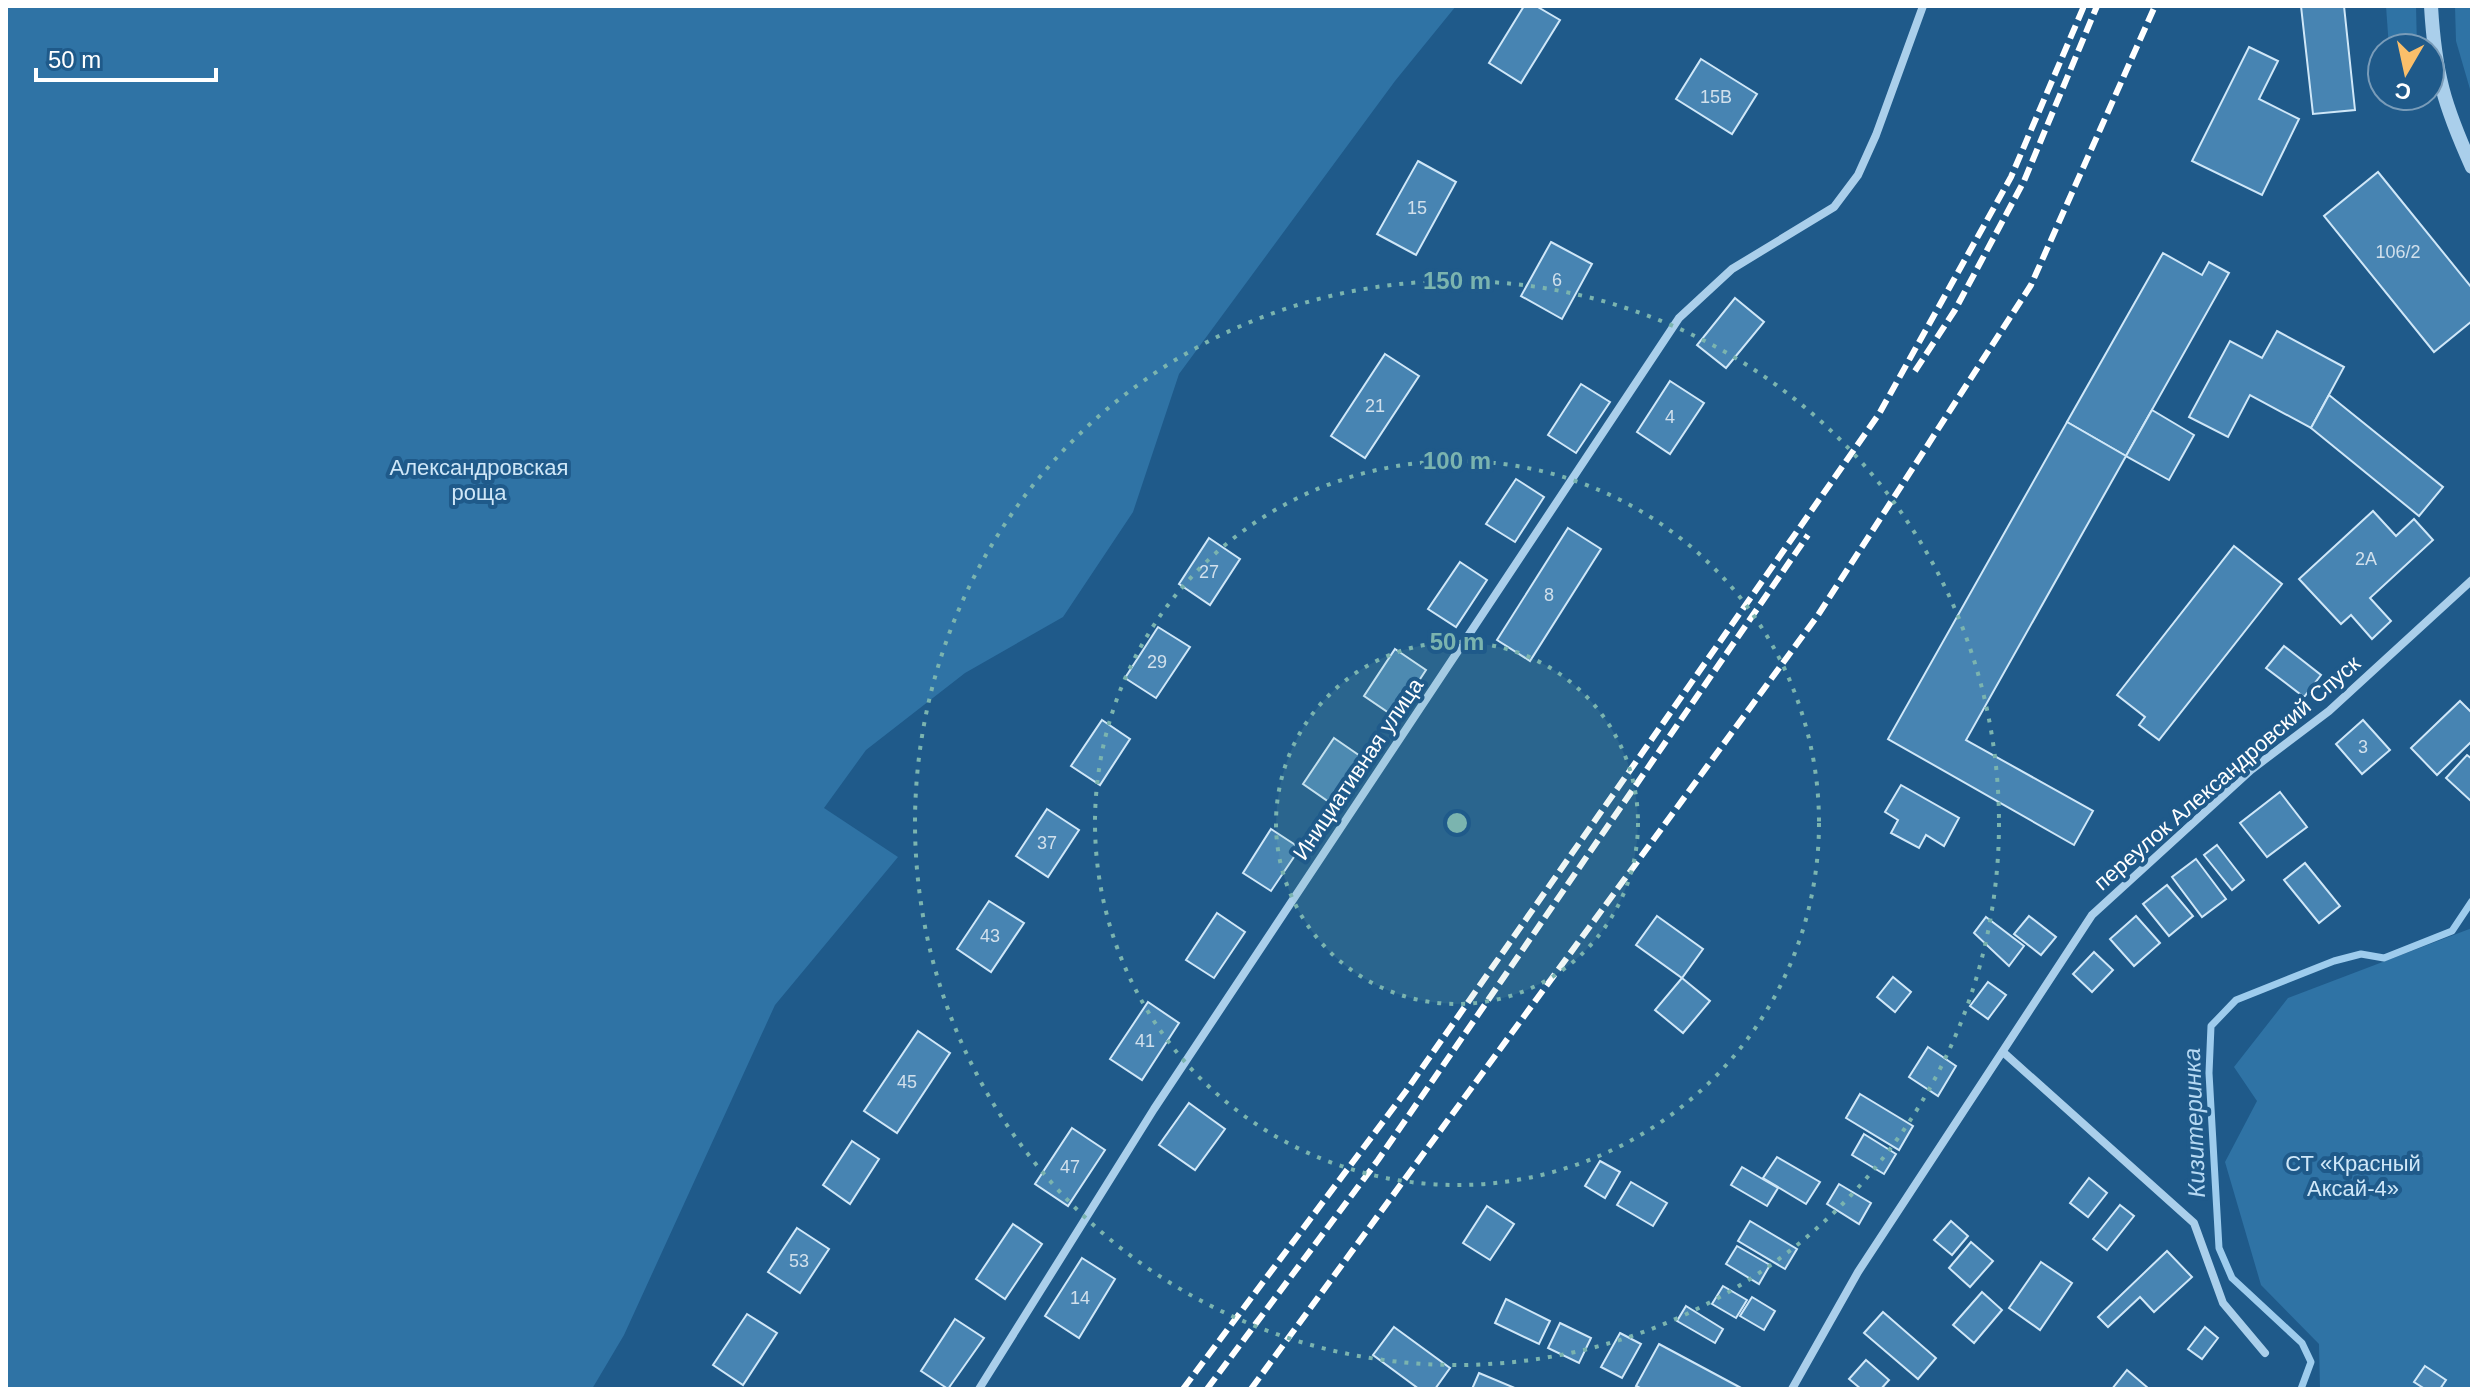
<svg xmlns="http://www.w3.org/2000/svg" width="2478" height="1395" viewBox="0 0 2478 1395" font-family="Arial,sans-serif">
  <rect width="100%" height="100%" fill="#1f5a8a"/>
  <!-- green -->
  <g fill="#2f73a5">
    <polygon points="6,6 1456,6 1395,81 1179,374 1133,512 1063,617 965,673 866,750 824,808 898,857 775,1005 624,1335 592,1389 6,1389"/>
    <polygon points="2386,6 2416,6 2417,48 2389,48"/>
    <polygon points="2455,6 2472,6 2472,96 2456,41"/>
    <polygon points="2472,928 2472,1389 2320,1389 2319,1344 2261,1285 2225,1162 2257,1101 2234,1067 2288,998"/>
  </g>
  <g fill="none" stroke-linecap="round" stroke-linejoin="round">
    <!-- stream -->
    <polyline stroke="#9ecced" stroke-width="7" points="2301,1389 2311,1362 2302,1343 2232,1278 2219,1248 2209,1073 2211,1026 2236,1000 2334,961 2361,954 2384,958 2452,931 2472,901"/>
  </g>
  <!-- building -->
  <g fill="#4784b2" stroke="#cfe7f8" stroke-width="2">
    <polygon points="1524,6 1536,6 1560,20 1521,83 1489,63"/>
    <polygon points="2301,6 2344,6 2355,110 2313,114"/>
    <polygon points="2249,47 2278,61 2259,99 2299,119 2262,195 2192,161"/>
    <polygon points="1701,59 1757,94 1732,134 1676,99"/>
    <polygon points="1418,161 1456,182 1416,255 1377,234"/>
    <polygon points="2378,172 2472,288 2472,321 2434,352 2324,216"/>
    <polygon points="1551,242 1592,264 1562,319 1521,296"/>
    <polygon points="2163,253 2202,275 2209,262 2229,273 2126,456 2067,422"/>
    <polygon points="1735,298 1764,322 1726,368 1697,345"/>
    <polygon points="2277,331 2344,367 2311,428 2250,395 2228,437 2189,417 2230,341 2262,358"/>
    <polygon points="1385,354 1419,376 1365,458 1331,436"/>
    <polygon points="1670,381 1704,403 1670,454 1637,432"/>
    <polygon points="1581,384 1610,402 1576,453 1548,435"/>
    <polygon points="2329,395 2443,487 2419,516 2311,428"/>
    <polygon points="2152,410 2194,435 2169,480 2126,456"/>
    <polygon points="2067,422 2126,456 1966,740 2093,811 2074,845 1888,739"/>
    <polygon points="1516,479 1544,497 1515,542 1486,524"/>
    <polygon points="2373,511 2396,536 2414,519 2433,540 2370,598 2391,621 2372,639 2351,615 2341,624 2299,579"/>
    <polygon points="1568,528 1601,549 1530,661 1497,640"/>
    <polygon points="1209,538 1240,559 1210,605 1179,584"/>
    <polygon points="2234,546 2282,584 2159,740 2139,725 2145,717 2117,695"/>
    <polygon points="1460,562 1487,580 1456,627 1428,609"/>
    <polygon points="1158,627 1190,647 1156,698 1125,678"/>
    <polygon points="2284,646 2321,675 2304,697 2266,668"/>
    <polygon points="1395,649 1426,670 1395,717 1364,696"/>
    <polygon points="2460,701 2472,713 2472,741 2437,775 2411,748"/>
    <polygon points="1102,720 1130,739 1100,785 1071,766"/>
    <polygon points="2363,720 2390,750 2362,774 2336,744"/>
    <polygon points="1334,738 1363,758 1332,804 1303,784"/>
    <polygon points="2467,755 2472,759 2472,802 2446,778"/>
    <polygon points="1901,785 1959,818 1944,846 1926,835 1919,848 1891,833 1898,820 1885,812"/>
    <polygon points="2280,792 2307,827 2267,857 2240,823"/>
    <polygon points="1047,809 1079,830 1048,877 1016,856"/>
    <polygon points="1271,829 1300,848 1271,891 1243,873"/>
    <polygon points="2217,845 2244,880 2232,890 2204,855"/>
    <polygon points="2196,859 2226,899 2202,917 2172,877"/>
    <polygon points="2305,863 2340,906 2319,923 2284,880"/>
    <polygon points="2167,885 2193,916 2169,936 2143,904"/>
    <polygon points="989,901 1024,923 991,972 957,949"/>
    <polygon points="1217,913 1245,932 1214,978 1186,960"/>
    <polygon points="1657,916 1703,949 1682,978 1636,945"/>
    <polygon points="2029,916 2056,937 2041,955 2014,934"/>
    <polygon points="2136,916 2160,943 2134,966 2110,939"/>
    <polygon points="1986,917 2024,946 2009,966 1974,933"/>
    <polygon points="2094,952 2113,970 2092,992 2073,974"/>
    <polygon points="1893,977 1911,992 1895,1012 1877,997"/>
    <polygon points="1682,978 1710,1001 1683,1033 1655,1010"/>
    <polygon points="1988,982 2006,995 1988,1019 1970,1006"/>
    <polygon points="1148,1002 1179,1023 1142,1080 1110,1059"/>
    <polygon points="918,1031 950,1053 897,1133 864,1111"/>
    <polygon points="1928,1047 1956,1066 1938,1096 1909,1077"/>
    <polygon points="1860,1094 1913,1126 1899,1150 1846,1118"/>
    <polygon points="1189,1103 1225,1129 1195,1170 1159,1145"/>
    <polygon points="1072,1128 1105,1150 1068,1206 1035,1184"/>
    <polygon points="1864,1134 1896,1154 1884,1174 1852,1155"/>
    <polygon points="852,1141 879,1159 850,1204 823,1185"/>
    <polygon points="1777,1157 1820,1182 1806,1204 1763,1178"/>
    <polygon points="1600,1161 1620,1172 1605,1198 1585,1186"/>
    <polygon points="1742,1167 1778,1188 1767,1206 1731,1185"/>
    <polygon points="2089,1178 2107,1193 2088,1217 2070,1203"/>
    <polygon points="1631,1182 1667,1203 1653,1226 1617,1205"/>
    <polygon points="1839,1184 1871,1203 1859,1224 1827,1204"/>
    <polygon points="2120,1205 2134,1216 2107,1250 2093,1239"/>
    <polygon points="1487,1206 1514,1224 1490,1260 1463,1243"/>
    <polygon points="1750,1221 1797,1249 1785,1269 1738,1241"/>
    <polygon points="1951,1221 1968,1236 1952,1255 1934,1240"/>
    <polygon points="1013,1224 1042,1244 1005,1299 976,1279"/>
    <polygon points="797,1228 829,1249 800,1293 768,1272"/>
    <polygon points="1971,1242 1993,1261 1970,1287 1949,1268"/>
    <polygon points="1737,1246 1770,1265 1759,1284 1726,1264"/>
    <polygon points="2167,1251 2192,1277 2154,1312 2140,1297 2108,1327 2098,1317"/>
    <polygon points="1082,1258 1115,1279 1079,1338 1045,1316"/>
    <polygon points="2041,1262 2072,1283 2040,1330 2009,1308"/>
    <polygon points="1723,1286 1747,1300 1736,1318 1712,1304"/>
    <polygon points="1982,1292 2002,1310 1974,1343 1953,1325"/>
    <polygon points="1752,1297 1775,1311 1764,1330 1740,1316"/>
    <polygon points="1506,1299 1550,1321 1539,1344 1495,1323"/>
    <polygon points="1686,1306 1723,1329 1715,1343 1677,1321"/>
    <polygon points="1883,1312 1936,1358 1918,1379 1864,1333"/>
    <polygon points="747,1314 777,1333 743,1385 713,1365"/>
    <polygon points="955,1319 984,1338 948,1389 921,1371"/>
    <polygon points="1560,1323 1591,1338 1579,1363 1548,1348"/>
    <polygon points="1394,1327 1450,1368 1435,1389 1419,1389 1373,1355"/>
    <polygon points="2205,1327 2218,1338 2202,1359 2188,1349"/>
    <polygon points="1620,1333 1641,1344 1622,1378 1601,1367"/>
    <polygon points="1659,1344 1743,1389 1642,1389 1636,1386"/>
    <polygon points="1866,1360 1889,1380 1881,1389 1861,1389 1849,1379"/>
    <polygon points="2425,1366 2446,1380 2440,1389 2425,1389 2414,1382"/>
    <polygon points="2127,1370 2148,1388 2147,1389 2112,1389"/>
    <polygon points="1479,1373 1515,1388 1514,1389 1472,1389"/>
  </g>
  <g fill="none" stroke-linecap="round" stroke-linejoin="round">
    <!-- minor -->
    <g stroke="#aacfeb" stroke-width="8">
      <polyline points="2003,1052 2194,1223 2223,1303 2265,1353"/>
      <polyline points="979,1389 1154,1109 1679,318 1732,269 1834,207 1858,175 1876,135 1923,6"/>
      <polyline points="1792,1389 1858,1272 2092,915 2251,770 2329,711 2472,580"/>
    </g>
    <!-- tertiary -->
    <path stroke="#aacfeb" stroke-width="14" d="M2431 6C2435 74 2444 105 2472 167"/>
    <!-- rail -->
    <g stroke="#fff" stroke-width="6" stroke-dasharray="14 6" stroke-linecap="butt">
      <polyline points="1915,371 1955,310 2024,181 2097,6"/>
      <polyline points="1183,1389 1406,1091 1879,414 2011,177 2084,6"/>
      <polyline points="1207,1389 1378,1160 1808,535"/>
      <polyline points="1251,1389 1818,615 2031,285 2155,6"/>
    </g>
  </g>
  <!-- distance rings -->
  <circle cx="1457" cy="823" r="181" fill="#7bb4af" fill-opacity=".12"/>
  <g fill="none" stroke="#7bb4af" stroke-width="4" stroke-dasharray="4 8">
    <circle cx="1457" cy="823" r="181"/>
    <circle cx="1457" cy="823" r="362"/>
    <circle cx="1457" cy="823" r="542"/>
  </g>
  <g text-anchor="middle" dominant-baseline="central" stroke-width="8" stroke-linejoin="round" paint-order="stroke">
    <!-- number labels -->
    <g font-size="18" fill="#d1e0ec">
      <text x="1716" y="97">15В</text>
      <text x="1417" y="208">15</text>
      <text x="2398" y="252">106/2</text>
      <text x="1557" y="280">6</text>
      <text x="1375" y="406">21</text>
      <text x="1670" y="417">4</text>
      <text x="2366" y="559">2А</text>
      <text x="1209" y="572">27</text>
      <text x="1549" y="595">8</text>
      <text x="1157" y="662">29</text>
      <text x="2363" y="747">3</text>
      <text x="1047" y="843">37</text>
      <text x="990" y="936">43</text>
      <text x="1145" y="1041">41</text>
      <text x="907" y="1082">45</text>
      <text x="1070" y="1167">47</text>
      <text x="799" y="1261">53</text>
      <text x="1080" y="1298">14</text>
    </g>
    <!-- park labels -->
    <g font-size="22" fill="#cfe7f8" stroke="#1f5a8a">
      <text x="479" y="467">Александровская<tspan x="479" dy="25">роща</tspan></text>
      <text x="2353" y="1163">СТ «Красный<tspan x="2353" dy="25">Аксай-4»</tspan></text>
    </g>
    <!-- street labels -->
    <g font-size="22" fill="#fff" stroke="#1f5a8a">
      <text transform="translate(1358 769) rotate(-56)">Инициативная улица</text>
      <text transform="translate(2227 773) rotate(-41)">переулок Александровский Спуск</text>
    </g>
    <!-- water labels -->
    <g font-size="24" font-style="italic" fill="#b6d9f3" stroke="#1f5a8a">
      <text transform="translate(2194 1123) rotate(-92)">Кизитеринка</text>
    </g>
  </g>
  <circle cx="1457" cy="823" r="12" fill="#7bb4af" stroke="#1f5a8a" stroke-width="4"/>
  <g font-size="24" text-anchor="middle" font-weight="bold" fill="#7bb4af" stroke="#1f5a8a" stroke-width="8" stroke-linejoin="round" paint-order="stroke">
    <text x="1457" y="289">150 m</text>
    <text x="1457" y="469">100 m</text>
    <text x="1457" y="650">50 m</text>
  </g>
  <!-- border -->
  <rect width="2478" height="1395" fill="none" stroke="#ffffff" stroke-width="16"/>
  <!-- north arrow -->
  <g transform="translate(2406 72) rotate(189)"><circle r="38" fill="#1f5a8a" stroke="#799cb9" stroke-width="2"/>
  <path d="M0-6L14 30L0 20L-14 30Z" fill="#fabf6a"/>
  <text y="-12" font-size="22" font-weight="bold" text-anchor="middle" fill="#ffffff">С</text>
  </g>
  <!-- scale -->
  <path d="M36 68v12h180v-12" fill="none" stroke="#ffffff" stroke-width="4"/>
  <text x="48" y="68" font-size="24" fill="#ffffff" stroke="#1f5a8a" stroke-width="6" paint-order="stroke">50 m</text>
</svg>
